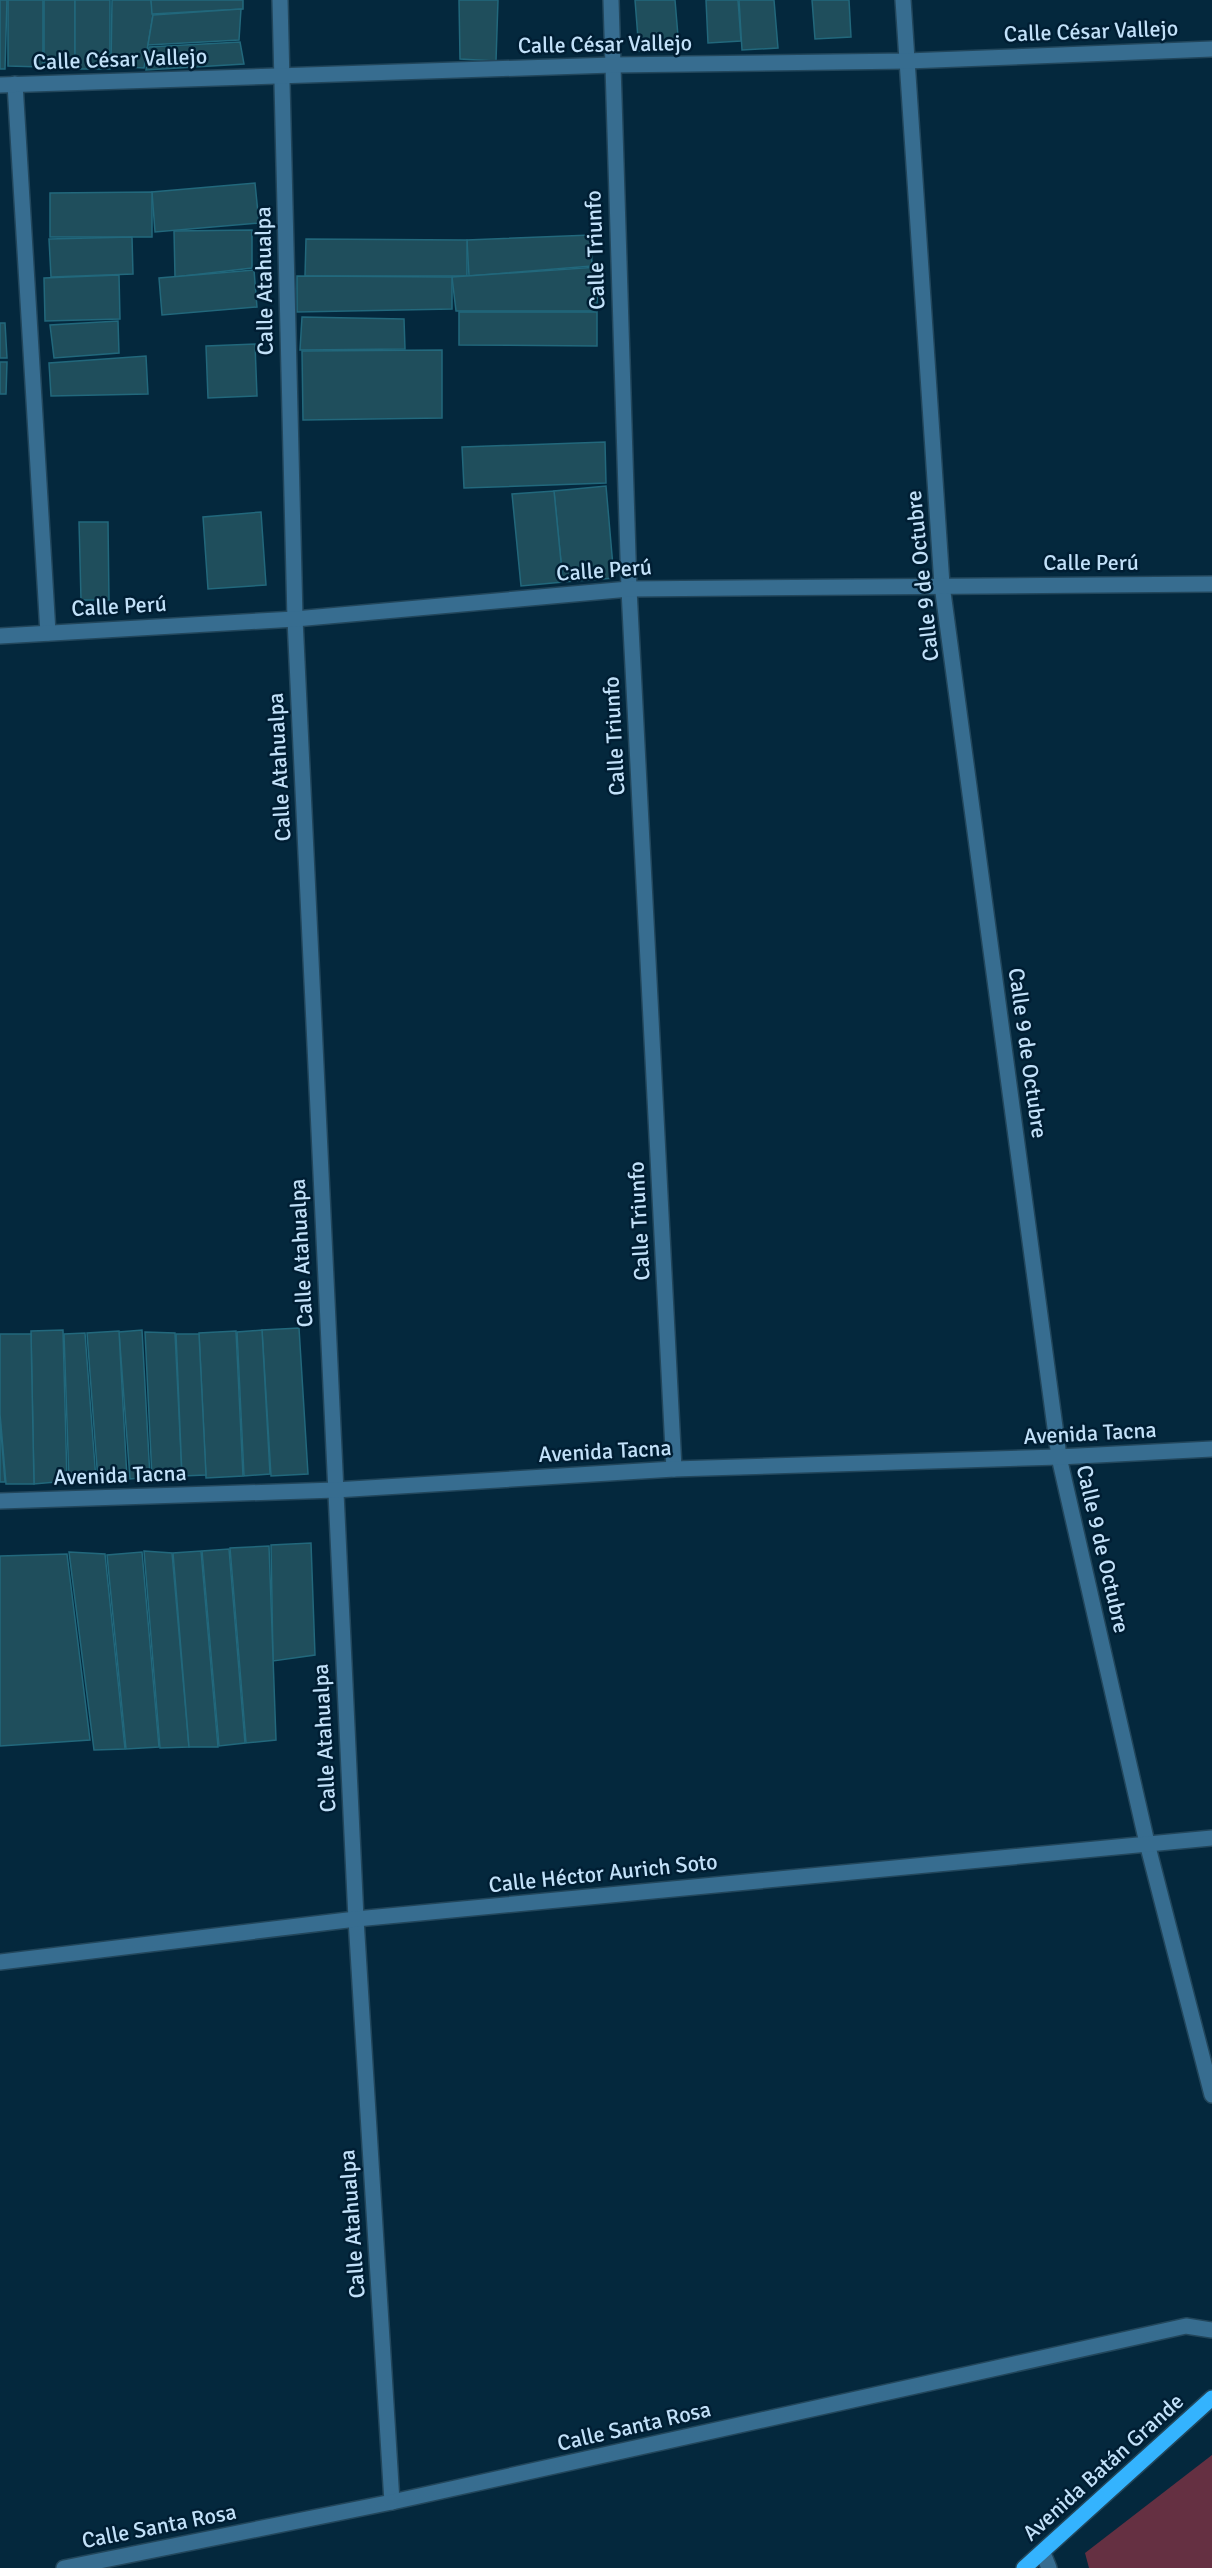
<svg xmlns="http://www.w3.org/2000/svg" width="1212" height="2568" viewBox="0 0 1212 2568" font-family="Signika,sans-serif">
  <rect width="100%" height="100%" fill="#04283d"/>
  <!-- green -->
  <polygon fill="#653042" points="1212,2455 1212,2568 1089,2568 1085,2553"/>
  <!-- building -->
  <g fill="#1f4e5c" stroke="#22687c" stroke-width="1.5">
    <polygon points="0,0 7,0 5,69 0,69"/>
    <polygon points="8,0 43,0 43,67 8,66"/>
    <polygon points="44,0 75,0 75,62 44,63"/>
    <rect x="75" y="0" width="35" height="69"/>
    <polygon points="112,0 151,0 153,15 144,68 111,66"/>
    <polygon points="151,0 243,0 243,9 152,14"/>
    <polygon points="459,0 498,0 496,61 460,59"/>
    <polygon points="635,0 675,0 679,48 639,51"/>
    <polygon points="706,0 738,0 741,41 708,43"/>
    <polygon points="739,0 774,0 778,48 742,50"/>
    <polygon points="812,0 849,0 851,37 815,39"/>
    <polygon points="241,9 239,40 148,45 153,15"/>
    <polygon points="240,42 244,64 146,70 149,47"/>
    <polygon points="255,183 259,223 155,232 152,192"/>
    <polygon points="152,192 152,237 50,237 50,193"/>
    <polygon points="252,230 252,268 175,277 174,231"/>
    <polygon points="591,235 592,266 469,276 467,240"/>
    <polygon points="132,237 133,274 51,277 49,239"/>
    <polygon points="306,239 467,240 467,276 305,276"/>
    <polygon points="598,267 597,311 456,311 452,277"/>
    <polygon points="254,270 257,307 162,315 159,278"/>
    <polygon points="119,275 120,319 45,321 44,278"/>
    <polygon points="297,276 452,277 452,309 297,312"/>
    <polygon points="459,312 597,312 597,346 459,345"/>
    <polygon points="302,317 404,319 405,349 300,350"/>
    <polygon points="118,321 119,353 54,358 50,325"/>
    <polygon points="0,323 5,323 7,358 0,358"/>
    <polygon points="255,344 257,396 208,398 206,346"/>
    <polygon points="442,350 442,418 303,420 302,351"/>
    <polygon points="146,356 148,394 51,396 49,363"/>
    <polygon points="0,362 7,362 6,394 0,394"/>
    <polygon points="605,442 606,483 464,488 462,447"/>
    <polygon points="606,486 614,578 563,582 554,491"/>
    <polygon points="554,491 563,582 521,586 512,494"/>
    <polygon points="261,512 266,585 208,589 203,517"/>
    <polygon points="79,522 108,522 109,600 81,600"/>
    <polygon points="299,1328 308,1474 271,1476 262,1330"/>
    <polygon points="63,1330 67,1481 34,1484 31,1331"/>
    <polygon points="142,1330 150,1477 130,1479 119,1332"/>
    <polygon points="262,1330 270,1474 244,1476 237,1332"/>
    <polygon points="119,1331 127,1478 98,1481 87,1333"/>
    <polygon points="236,1331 243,1476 206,1478 199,1333"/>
    <polygon points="145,1332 175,1333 182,1475 152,1478"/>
    <polygon points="85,1333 96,1480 69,1481 64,1334"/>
    <polygon points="0,1334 31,1334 34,1484 6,1484 0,1414"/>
    <polygon points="176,1334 199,1334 206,1475 182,1476"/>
    <polygon points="0,1420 5,1482 0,1482"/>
    <polygon points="311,1543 315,1655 273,1661 271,1545"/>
    <polygon points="269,1546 276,1740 246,1743 230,1548"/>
    <polygon points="229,1549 245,1743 219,1746 202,1551"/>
    <polygon points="144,1551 172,1553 189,1747 160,1748"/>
    <polygon points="201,1551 218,1747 189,1747 173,1553"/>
    <polygon points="69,1552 105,1554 125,1749 94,1750"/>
    <polygon points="142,1552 159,1747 126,1749 107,1555"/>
    <polygon points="67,1554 90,1740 0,1746 0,1556"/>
  </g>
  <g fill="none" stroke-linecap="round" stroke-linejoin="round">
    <defs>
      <g id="minor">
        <polyline points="280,0 295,619 356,1919 392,2502"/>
        <polyline points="611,0 629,589 674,1469"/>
        <polyline points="903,0 942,585 1059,1457 1147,1843 1212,2095"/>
        <polyline points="15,84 48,633"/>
        <polyline points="0,85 612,65 907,61 1212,49"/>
        <polyline points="0,636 295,619 629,589 1212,584"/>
        <polyline points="0,1501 335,1490 674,1469 1059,1457 1212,1449"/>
        <polyline points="0,1962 356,1919 1212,1838"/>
        <polyline points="1043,2553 1049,2568"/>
        <polyline points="64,2568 392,2502 1186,2326 1212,2330"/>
      </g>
      <polyline id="major" points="1024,2568 1212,2398"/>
    </defs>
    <!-- minor casing -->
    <use href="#minor" stroke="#22465b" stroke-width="18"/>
    <!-- major casing -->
    <use href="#major" stroke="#22465b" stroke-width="18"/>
    <!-- minor -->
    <use href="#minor" stroke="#376d90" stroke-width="15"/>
    <!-- major -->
    <use href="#major" stroke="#34b3fe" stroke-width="15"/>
  </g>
  <g text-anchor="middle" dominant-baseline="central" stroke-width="5" stroke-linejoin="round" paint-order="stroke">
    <!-- street labels -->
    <g font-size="22" fill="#c2e1f9" stroke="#001e33">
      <text transform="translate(1091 31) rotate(-2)">Calle César Vallejo</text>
      <text transform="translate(605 44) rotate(-1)">Calle César Vallejo</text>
      <text transform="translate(120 59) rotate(-2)">Calle César Vallejo</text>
      <text transform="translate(595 250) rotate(-92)">Calle Triunfo</text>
      <text transform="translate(264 281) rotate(-91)">Calle Atahualpa</text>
      <text x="1091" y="562">Calle Perú</text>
      <text transform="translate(604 570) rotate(-4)">Calle Perú</text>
      <text transform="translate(922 576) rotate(-96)">Calle 9 de Octubre</text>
      <text transform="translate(119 606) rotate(-3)">Calle Perú</text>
      <text transform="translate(614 736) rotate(-93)">Calle Triunfo</text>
      <text transform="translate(279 767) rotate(-93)">Calle Atahualpa</text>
      <text transform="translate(1028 1053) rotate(82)">Calle 9 de Octubre</text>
      <text transform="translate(639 1221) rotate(-93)">Calle Triunfo</text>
      <text transform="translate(301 1253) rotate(-93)">Calle Atahualpa</text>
      <text transform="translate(1090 1433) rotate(-3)">Avenida Tacna</text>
      <text transform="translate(605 1451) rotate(-3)">Avenida Tacna</text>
      <text transform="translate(120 1475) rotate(-2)">Avenida Tacna</text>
      <text transform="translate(1103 1549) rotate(77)">Calle 9 de Octubre</text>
      <text transform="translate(324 1738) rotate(-93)">Calle Atahualpa</text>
      <text transform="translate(603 1873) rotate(-6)">Calle Héctor Aurich Soto</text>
      <text transform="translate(352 2224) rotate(-94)">Calle Atahualpa</text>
      <text transform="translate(634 2426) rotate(-13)">Calle Santa Rosa</text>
      <text transform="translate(1103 2467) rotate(-42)">Avenida Batán Grande</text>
      <text transform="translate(159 2526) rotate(-11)">Calle Santa Rosa</text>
    </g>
  </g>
</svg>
